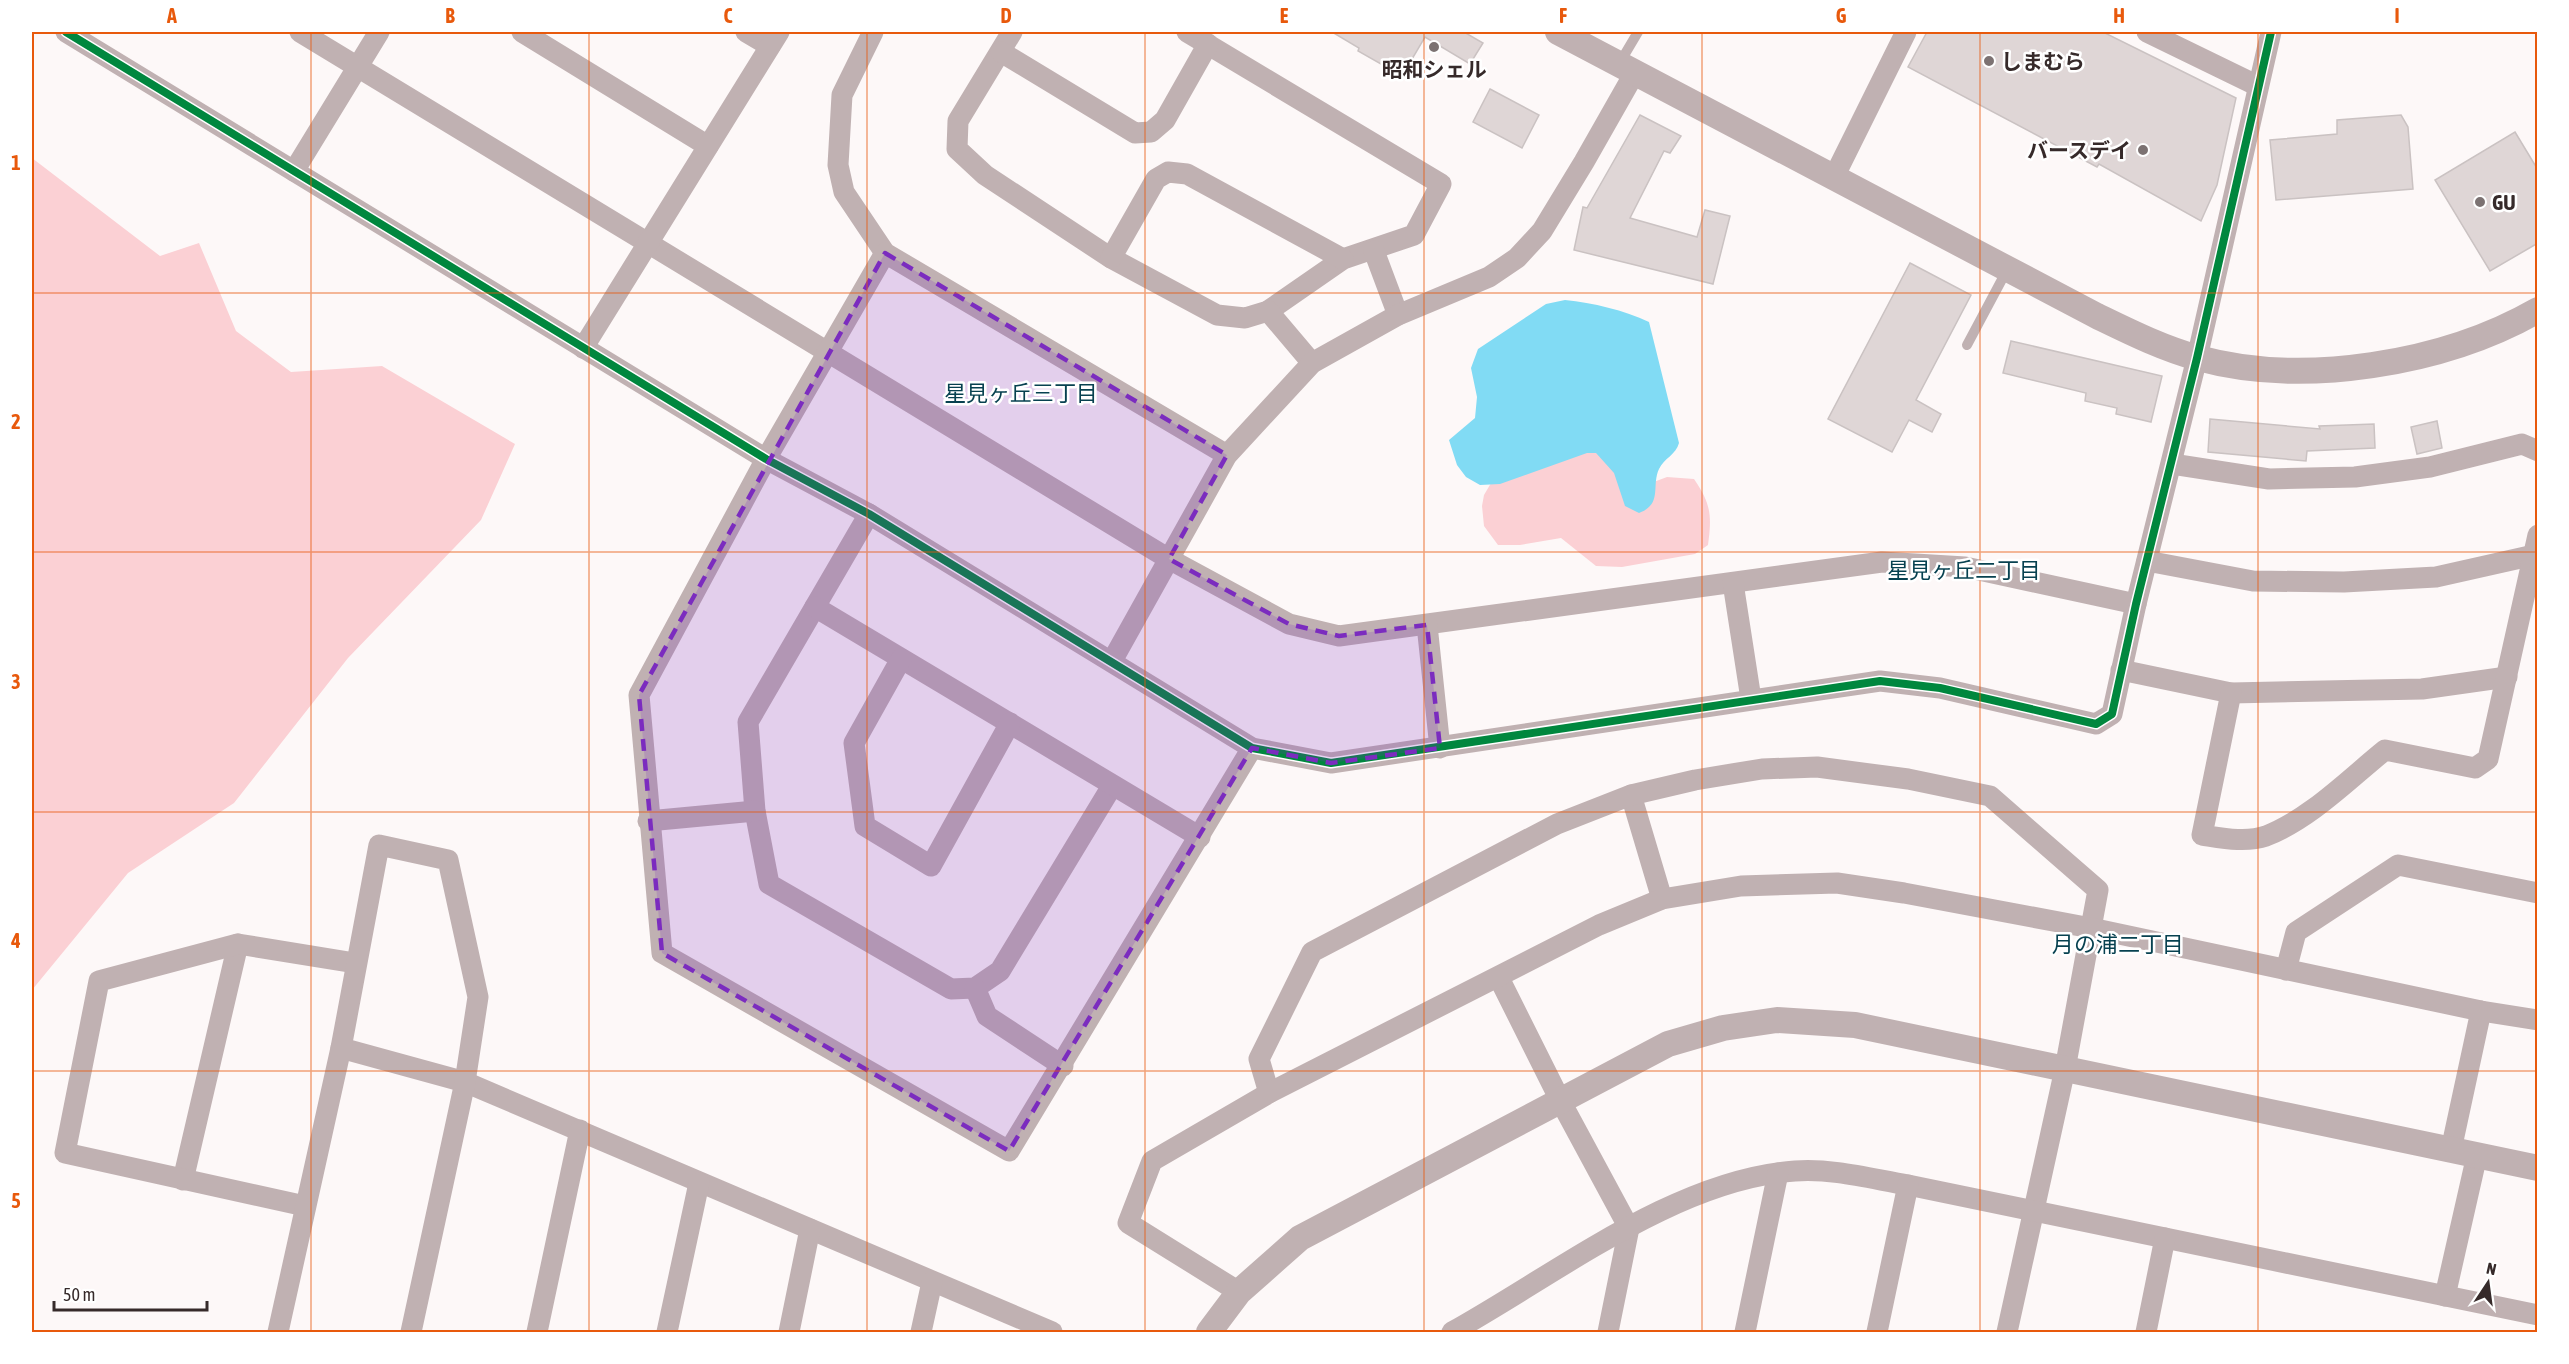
<svg xmlns="http://www.w3.org/2000/svg" width="2569" height="1364" viewBox="0 0 2569 1364" font-family="'Asap Condensed','Noto Sans JP',sans-serif">
  <rect width="100%" height="100%" fill="#fdf8f8"/>
  <!-- green -->
  <g fill="#fbd0d4">
    <polygon points="32,158 160,256 199,243 236,331 291,372 382,366 515,444 481,520 348,658 234,803 128,873 32,990"/>
    <path d="M1565 450 1606 452 1635 489 1667 477 1694 479C1711 504 1712 515 1708 545L1695 554 1622 567 1596 566 1561 538 1520 545H1498L1484 526 1482 506 1484 495 1494 478Z"/>
  </g>
  <!-- water -->
  <path fill="#81dbf4" d="M1565 300C1593 303 1624 310 1649 322L1679 443C1676 455 1664 458 1659 469 1651 486 1663 504 1639 513L1625 506 1614 473 1596 453H1587L1500 484 1480 485 1466 477 1457 465 1449 440 1475 418 1477 397 1471 368 1478 349 1546 304Z"/>
  <!-- building -->
  <g fill="#dfd6d6" stroke="#cac2c2" stroke-width="1.5">
    <polygon points="1332,32 1464,32 1483,43 1470,64 1425,37 1402,76 1358,51 1359,48"/>
    <polygon points="1927,32 2103,32 2236,98 2217,185 2201,221 2099,164 2097,167 1908,67"/>
    <polygon points="1490,89 1539,115 1522,148 1473,122"/>
    <polygon points="1640,115 1681,136 1670,153 1664,151 1630,218 1697,237 1705,210 1730,216 1713,284 1574,250 1583,207 1587,208"/>
    <polygon points="2401,115 2408,127 2413,189 2276,200 2270,140 2337,134 2337,120"/>
    <polygon points="2515,132 2538,170 2538,243 2490,271 2435,180"/>
    <polygon points="1910,263 1971,295 1916,400 1941,414 1932,432 1909,420 1892,452 1828,419"/>
    <polygon points="2011,341 2162,376 2151,422 2116,414 2117,408 2085,401 2086,393 2003,373"/>
    <polygon points="2210,419 2320,429 2319,426 2374,424 2375,448 2307,451 2306,461 2208,452"/>
    <polygon points="2437,421 2442,448 2417,454 2411,427"/>
  </g>
  <g fill="none" stroke-linecap="round" stroke-linejoin="round">
    <!-- service -->
    <g stroke="#c0b1b2" stroke-width="10">
      <polyline points="1619,64 1638,32"/>
      <polyline points="1967,345 2007,270"/>
    </g>
    <!-- minor -->
    <g stroke="#c0b1b2" stroke-width="21">
      <polyline points="66,32 766,459 869,514 1252,748 1331,763 1880,681 1940,688 2096,724 2112,714 2136,604 2197,358 2271,32"/>
      <polyline points="300,32 1169,559 1289,624 1339,636 1882,562 1965,567 2136,604"/>
      <polyline points="522,32 708,146"/>
      <polyline points="746,32 770,46"/>
      <polyline points="873,32 842,95 838,165 844,192 885,253 1227,455"/>
      <polyline points="1012,32 958,121 957,149 985,175 1111,258 1217,315 1245,318 1268,311 1343,259 1414,235 1441,184 1187,32"/>
      <polyline points="2147,32 2258,86"/>
      <polyline points="1001,52 1135,133 1151,132 1165,120 1208,44"/>
      <polyline points="294,171 379,32"/>
      <polyline points="1834,177 1906,32"/>
      <polyline points="1374,251 1398,315"/>
      <polyline points="885,253 766,459 639,695 662,953 1009,1151 1252,748"/>
      <polyline points="1111,258 1156,179 1168,172 1187,174 1343,259"/>
      <polyline points="1268,311 1312,363"/>
      <polyline points="583,348 779,32"/>
      <polyline points="2172,464 2269,479 2355,477 2430,467 2522,444 2538,451"/>
      <polyline points="869,514 748,722 755,811 769,884 951,989 975,988 1000,971 1112,786"/>
      <polyline points="2147,561 2253,581 2344,582 2436,577 2534,555"/>
      <polyline points="1733,583 1751,699"/>
      <polyline points="815,607 1200,837"/>
      <polyline points="1427,625 1440,748"/>
      <polyline points="901,659 854,743 865,826 931,866 1010,723"/>
      <polyline points="1112,661 1227,455 1312,363 1398,315 1489,277 1517,258 1542,231 1584,162 1634,74"/>
      <polyline points="2121,670 2231,693 2422,689 2507,677"/>
      <path d="M2231 693 2202 835C2222 838 2246 843 2266 836 2310 819 2349 779 2385 750L2475 768 2488 759 2538 535"/>
      <polyline points="1631,795 1662,899"/>
      <polyline points="648,821 755,811"/>
      <polyline points="2286,970 2296,932 2398,865 2538,893"/>
      <polyline points="1499,978 1561,1102 1629,1228 1608,1332"/>
      <polyline points="975,988 987,1016 1063,1066"/>
      <polyline points="341,1048 465,1082 1052,1332"/>
      <polyline points="1269,1093 1259,1059 1312,952 1557,824 1631,795 1695,780 1762,769 1817,767 1908,779 1990,796 2098,890 2065,1069 2007,1332"/>
      <polyline points="2451,1150 2481,1011"/>
      <polyline points="183,1180 238,944"/>
      <polyline points="305,1206 65,1153 99,981 238,944 355,963"/>
      <polyline points="1239,1292 1128,1223 1152,1161 1269,1093 1599,925 1662,899 1741,886 1837,883 1904,893 2091,928 2481,1011 2538,1020"/>
      <polyline points="2445,1296 2477,1155"/>
      <polyline points="278,1332 341,1048 379,845 448,860 478,997 465,1082 411,1332"/>
      <polyline points="537,1332 580,1130"/>
      <polyline points="667,1332 699,1183"/>
      <polyline points="789,1332 810,1229"/>
      <polyline points="921,1332 932,1282"/>
      <path d="M1452 1332C1555 1275 1676 1179 1795 1171 1832 1168 1872 1179 1908 1185L2538 1315"/>
      <polyline points="1745,1332 1778,1173"/>
      <polyline points="1877,1332 1908,1185"/>
      <polyline points="2146,1332 2165,1238"/>
    </g>
    <!-- tertiary -->
    <g stroke="#c0b1b2" stroke-width="26">
      <path d="M1558 32 2097 316C2130 332 2162 348 2198 358 2303 387 2444 364 2538 310"/>
      <polyline points="1209,1332 1239,1292 1300,1238 1668,1044 1723,1028 1777,1020 1855,1025 2538,1168"/>
    </g>
    <defs>
      <polyline id="cycleway" points="66,32 766,459 869,514 1252,748 1331,763 1880,681 1940,688 2096,724 2112,714 2136,604 2197,358 2271,32"/>
    </defs>
    <!-- cycleway casing -->
    <use href="#cycleway" stroke="#fff" stroke-width="11"/>
    <!-- cycleway -->
    <use href="#cycleway" stroke="#00873e" stroke-width="8"/>
  </g>
  <!-- marked area -->
  <path fill="#7b2cbf" fill-opacity="0.2" stroke="#7b2cbf" stroke-width="4.5" stroke-dasharray="12 8" stroke-linejoin="round" d="M885 253 1227 455 1169 559 1289 624 1339 636 1427 625 1440 748 1331 763 1252 748 1009 1151 662 953 639 695Z"/>
  <!-- grid -->
  <path fill="none" stroke="#e8590c" stroke-width="1.5" stroke-opacity="0.55" d="M311 32V1332M589 32V1332M867 32V1332M1145 32V1332M1424 32V1332M1702 32V1332M1980 32V1332M2258 32V1332M32 293H2538M32 552H2538M32 812H2538M32 1071H2538"/>
  <!-- markers -->
  <g fill="#7c7272" stroke="#fff" stroke-width="2">
    <circle cx="1434" cy="47" r="6"/>
    <circle cx="1989" cy="61" r="6"/>
    <circle cx="2143" cy="150" r="6"/>
    <circle cx="2480" cy="202" r="6"/>
  </g>
  <g text-anchor="middle" dominant-baseline="central" stroke-width="5" stroke-linejoin="round" paint-order="stroke">
    <!-- poi labels -->
    <g font-size="21" font-weight="bold" fill="#362a2a" stroke="#fff" text-anchor="start">
      <text x="2001" y="61">しまむら</text>
      <text x="1434" y="69" text-anchor="middle">昭和シェル</text>
      <text x="2131" y="150" text-anchor="end">バースデイ</text>
      <text x="2492" y="202">GU</text>
    </g>
    <!-- neighbourhood labels -->
    <g font-size="22" fill="#074150" stroke="#fff">
      <text x="1021" y="393">星見ヶ丘三丁目</text>
      <text x="1964" y="570">星見ヶ丘二丁目</text>
      <text x="2118" y="944">月の浦二丁目</text>
    </g>
  </g>
  <!-- border -->
  <rect width="2569" height="1364" fill="none" stroke="#ffffff" stroke-width="66"/>
  <!-- north arrow -->
  <g transform="translate(2488 1283) rotate(13)" stroke="#ffffff" stroke-width="4.5" paint-order="stroke">
  <path d="M0-4.5L10 22L0 15L-10 22Z" fill="#362a2a"/>
  <text y="-9" font-size="16" font-weight="bold" text-anchor="middle" fill="#362a2a">N</text>
  </g>
  <!-- scale -->
  <path d="M54 1301v9h153v-9" fill="none" stroke="#362a2a" stroke-width="3"/>
  <text x="63" y="1301" font-size="18" fill="#362a2a" stroke="#ffffff" stroke-width="4.5" paint-order="stroke">50 m</text>
  <rect x="33" y="33" width="2503" height="1298" fill="none" stroke="#e8590c" stroke-width="2"/>
  <g font-size="20" text-anchor="middle" font-weight="bold" fill="#e8590c">
    <text x="172" y="23">A</text>
    <text x="450" y="23">B</text>
    <text x="728" y="23">C</text>
    <text x="1006" y="23">D</text>
    <text x="1284" y="23">E</text>
    <text x="1563" y="23">F</text>
    <text x="1841" y="23">G</text>
    <text x="2119" y="23">H</text>
    <text x="2397" y="23">I</text>
    <text x="16" y="170">1</text>
    <text x="16" y="429">2</text>
    <text x="16" y="689">3</text>
    <text x="16" y="948">4</text>
    <text x="16" y="1208">5</text>
  </g>
</svg>
